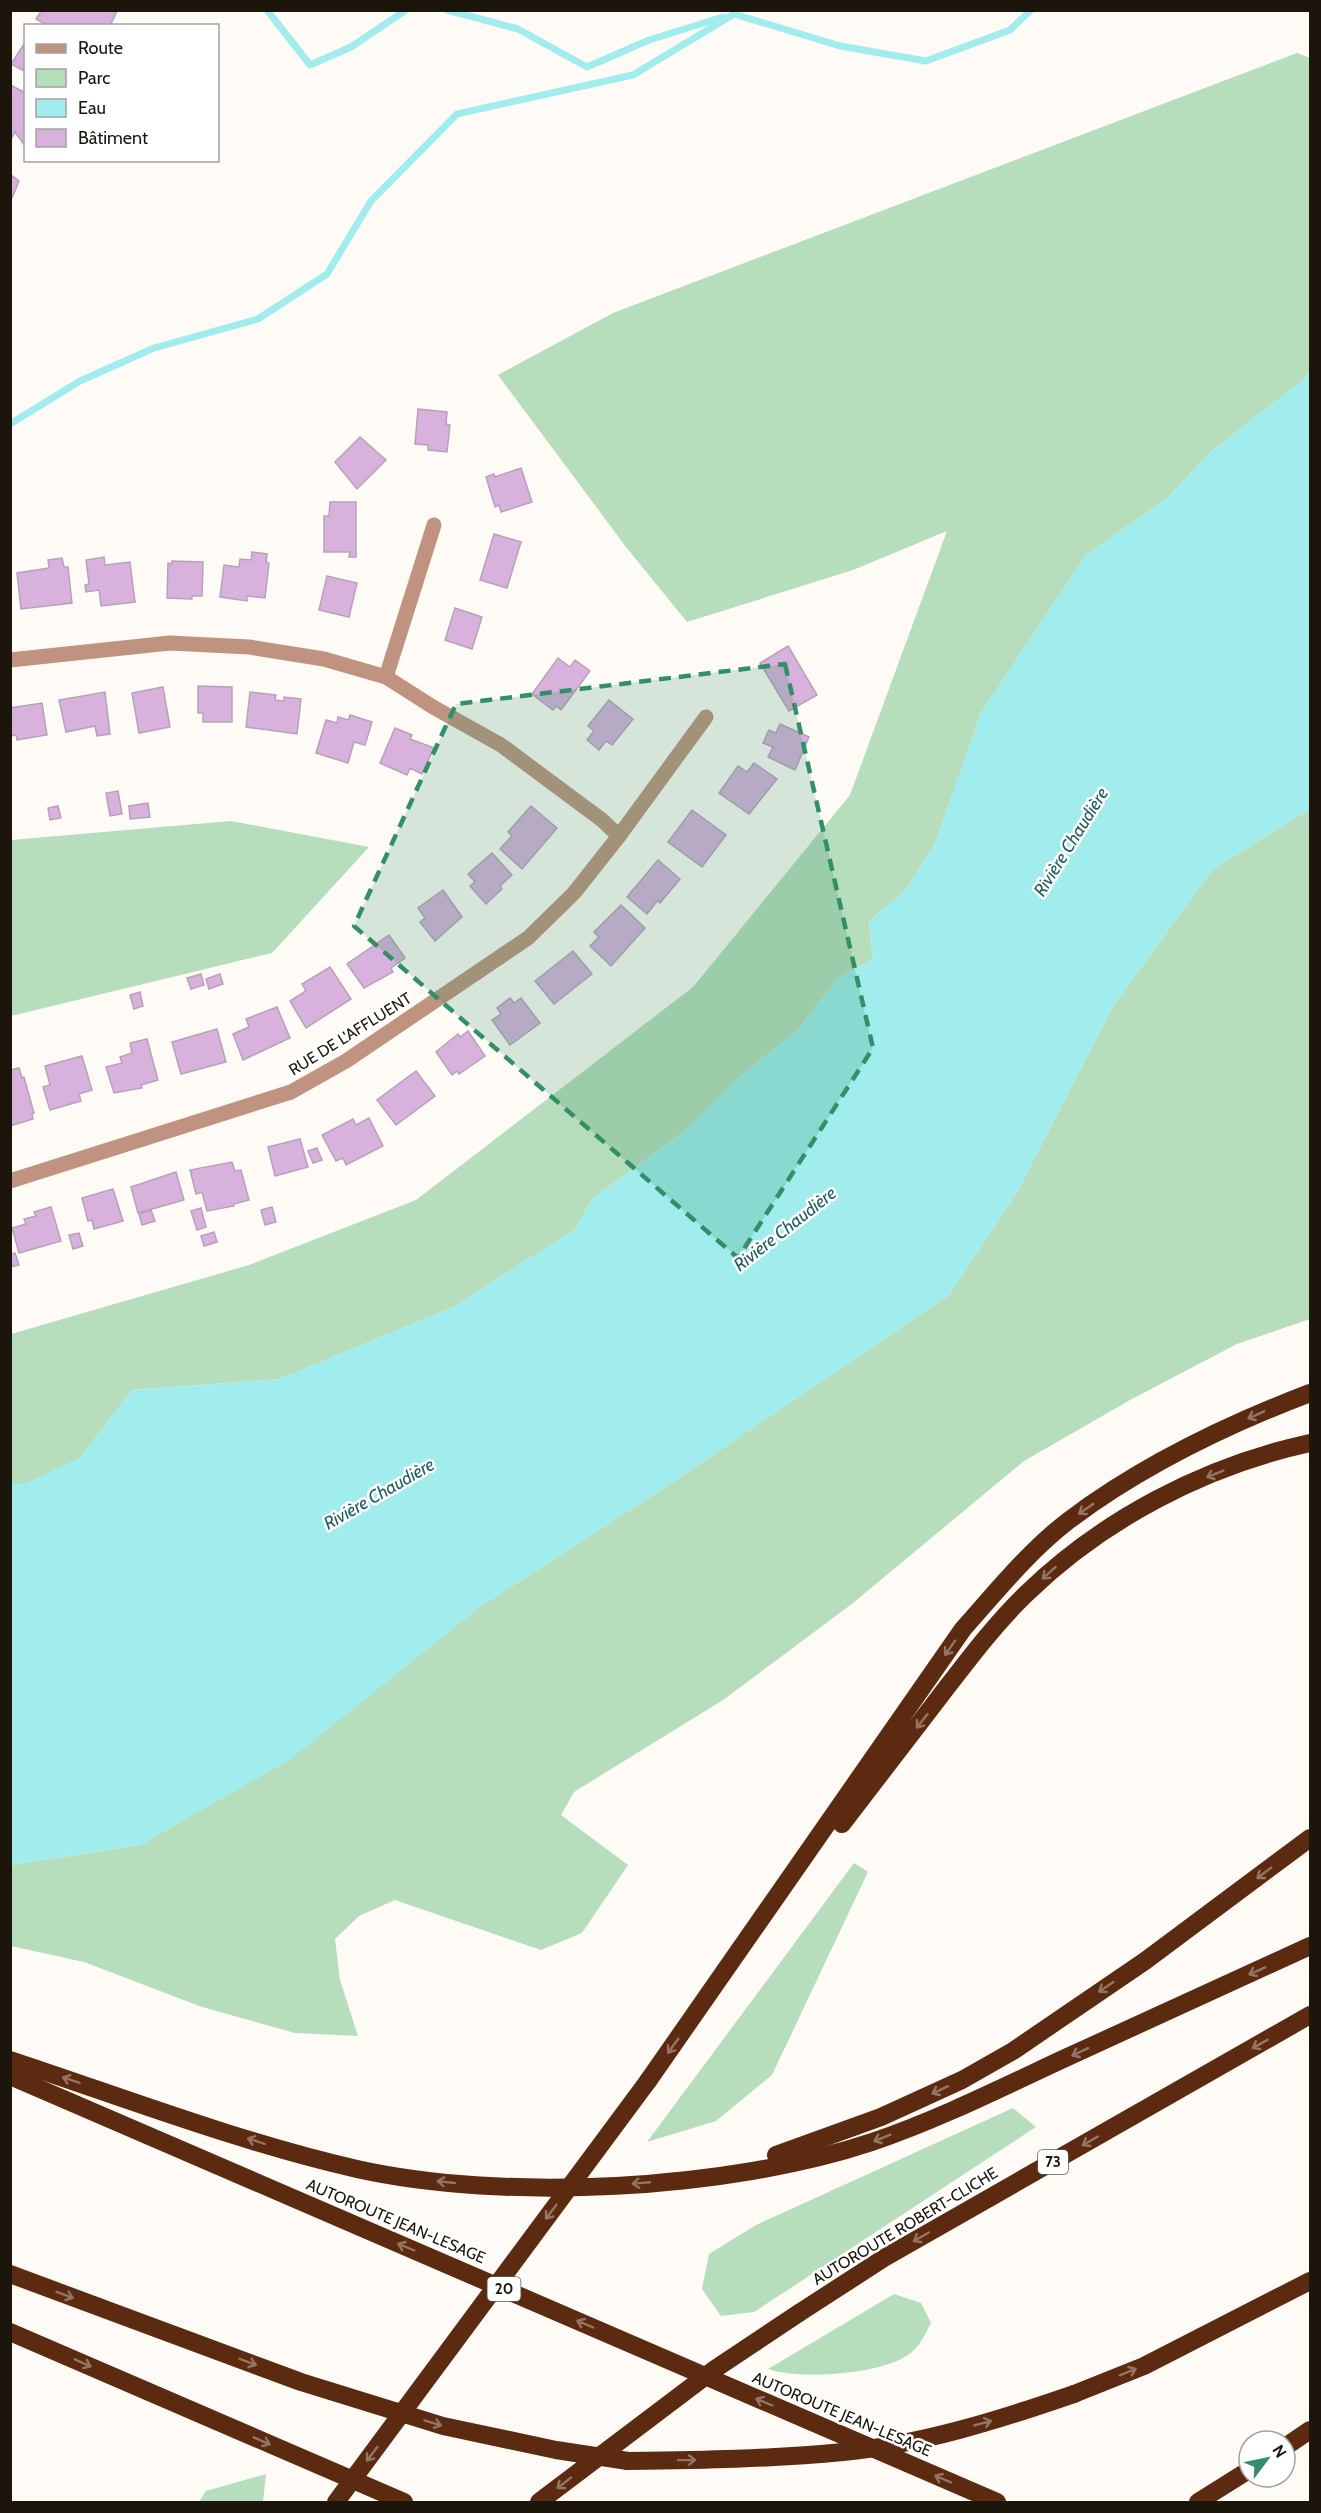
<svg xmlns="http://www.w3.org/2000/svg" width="1321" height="2513" viewBox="0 0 1321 2513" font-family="Cabin,sans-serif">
  <rect width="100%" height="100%" fill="#fefbf6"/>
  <!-- green -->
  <g fill="#b6ddbc">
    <polygon points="1297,53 1310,58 1310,369 1304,379 1212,451 1166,499 1086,555 981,713 935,844 905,891 869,921 873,959 838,978 797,1031 744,1073 684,1132 593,1198 574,1230 453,1307 280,1379 132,1390 80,1458 24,1485 11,1484 11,1334 249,1265 416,1200 693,987 850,795 947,531 853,570 687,622 626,547 498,375 613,313"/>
    <polygon points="1310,809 1310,1319 1237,1344 1130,1400 1024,1461 853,1603 723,1700 574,1792 561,1815 628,1865 582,1933 541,1950 395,1900 359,1916 335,1939 340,1980 358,2036 295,2033 202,2007 84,1962 11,1946 11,1865 140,1845 290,1759 478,1608 667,1486 949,1295 1017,1192 1113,1006 1213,869"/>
    <polygon points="231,821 369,847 272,953 11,1016 11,840"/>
    <polygon points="854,1863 868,1872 772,2075 716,2121 647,2142"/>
    <polygon points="1013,2108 1036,2127 754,2312 721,2316 702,2289 709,2254 756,2225"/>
    <path d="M894 2294 921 2303 931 2323C926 2332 921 2344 913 2351 888 2375 799 2380 768 2369Z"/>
    <polygon points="266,2474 263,2502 199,2502 206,2491"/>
  </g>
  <!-- water -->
  <polygon fill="#a1ecec" points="1310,369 1310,809 1213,869 1113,1006 1017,1192 949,1295 667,1486 478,1608 291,1759 140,1845 11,1865 11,1484 24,1484 80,1458 132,1390 280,1379 453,1307 574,1230 593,1198 684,1132 744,1073 797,1031 838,978 873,959 869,921 905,891 935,844 981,713 1086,555 1166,499 1212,451 1304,379"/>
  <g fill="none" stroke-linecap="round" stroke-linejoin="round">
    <!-- stream -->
    <g stroke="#a1ecec" stroke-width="7">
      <polyline points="267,10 310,65 351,47 406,10"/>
      <polyline points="447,10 518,29 587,67 649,40 723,17"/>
      <polyline points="10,424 80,381 154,348 258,319 327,274 371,201 457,114 633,75 734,14 840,46 926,61 1010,30 1031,10"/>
    </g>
  </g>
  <!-- building -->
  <g fill="#d9b1dd" stroke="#b6a2b8" stroke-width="1.5">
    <polygon points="42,10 116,10 117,11 110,26 48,26 36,19"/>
    <polygon points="26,41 26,72 11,64"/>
    <polygon points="10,85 26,93 25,146 15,132 10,141"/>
    <polygon points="10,174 19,181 12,198 10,198"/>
    <polygon points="418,409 447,412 446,424 450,425 447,452 428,450 428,445 415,444"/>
    <polygon points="360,437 386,460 357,489 335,462"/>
    <polygon points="521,468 532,502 501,512 499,505 495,507 486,477 494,474 495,477"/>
    <polygon points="330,502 356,502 356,557 349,557 350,552 324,552 324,516 329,516"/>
    <polygon points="494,534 521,542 507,588 480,580"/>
    <polygon points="252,552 267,554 266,562 269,563 265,598 247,596 247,601 220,597 224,565 239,567 240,559 251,560"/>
    <polygon points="104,557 105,565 130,562 135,602 101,606 99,590 86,592 85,585 89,584 86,560"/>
    <polygon points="62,558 64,567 68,567 72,603 21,609 17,573 49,568 48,560"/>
    <polygon points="172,561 203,562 202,596 192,596 192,599 167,598 168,563 172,564"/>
    <polygon points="327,576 357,583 349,617 319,610"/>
    <polygon points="455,608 482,617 472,649 445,640"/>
    <polygon points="788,646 817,695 789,711 760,663"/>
    <polygon points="558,658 570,667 575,660 590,671 561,710 556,706 553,710 532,694"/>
    <polygon points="198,686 232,687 232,722 203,722 203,713 198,713"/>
    <polygon points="163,687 170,727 139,733 132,693"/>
    <polygon points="105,692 110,734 97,736 95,726 66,732 59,700"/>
    <polygon points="250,692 276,695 275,700 284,701 284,697 301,699 297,734 246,727"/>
    <polygon points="609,700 633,719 612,745 606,741 599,750 587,740 594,731 588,726"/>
    <polygon points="42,703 47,735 17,740 16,735 10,736 10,708"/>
    <polygon points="350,715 372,722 365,745 354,742 348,763 316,753 326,720 337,723 338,717 348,720"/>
    <polygon points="780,724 809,737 795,770 768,757 773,747 763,743 769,730 776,733"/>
    <polygon points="395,728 412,735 410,739 434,748 422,774 410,768 407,775 380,763"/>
    <polygon points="754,763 777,779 749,814 719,793 738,766 747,772"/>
    <polygon points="118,791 122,814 110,816 106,793"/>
    <polygon points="148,803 150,817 130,819 129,806"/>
    <polygon points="58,806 61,818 50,820 48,808"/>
    <polygon points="531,806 557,828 522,869 500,849 512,836 508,832"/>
    <polygon points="692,810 726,835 702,867 668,842"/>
    <polygon points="492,853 512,875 500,886 502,889 486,904 470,886 475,882 468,874"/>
    <polygon points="658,860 680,879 660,903 658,900 647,914 627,897"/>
    <polygon points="443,890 462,917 435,941 420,922 425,918 418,908"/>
    <polygon points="621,905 645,928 611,966 590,946 599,937 594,932"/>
    <polygon points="389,935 405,958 391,968 393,972 364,988 347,964"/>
    <polygon points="573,951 592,974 554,1004 535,981"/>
    <polygon points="330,967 351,999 306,1028 290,1001 306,991 302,984"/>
    <polygon points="201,974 204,985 191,989 187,978"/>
    <polygon points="220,974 223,984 209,989 206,979"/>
    <polygon points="140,992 143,1006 134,1009 130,995"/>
    <polygon points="510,998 514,1003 521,998 540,1023 510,1045 492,1020 501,1014 497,1008"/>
    <polygon points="277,1007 290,1038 243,1060 233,1034 249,1027 246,1019"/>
    <polygon points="217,1029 226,1062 181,1074 172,1042"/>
    <polygon points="468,1031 485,1056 459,1074 457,1071 452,1075 436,1052 458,1034 460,1037"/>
    <polygon points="147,1039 158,1080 141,1085 142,1088 114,1093 106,1067 122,1063 120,1057 132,1053 130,1043"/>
    <polygon points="82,1056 92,1090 79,1094 81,1101 50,1110 43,1087 50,1085 45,1066"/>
    <polygon points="19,1068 22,1078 24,1077 34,1113 32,1114 33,1119 10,1126 10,1070"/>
    <polygon points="416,1071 435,1096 396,1125 377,1100"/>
    <polygon points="369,1118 383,1146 346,1165 343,1158 336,1161 322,1135 353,1119 356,1125"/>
    <polygon points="300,1139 308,1167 275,1176 268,1147"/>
    <polygon points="317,1148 322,1160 313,1163 308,1151"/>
    <polygon points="232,1162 235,1171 241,1170 249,1200 234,1204 234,1206 207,1211 202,1192 196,1194 190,1170"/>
    <polygon points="176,1172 184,1200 138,1213 131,1187"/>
    <polygon points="113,1189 123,1221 94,1229 92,1220 88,1221 82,1198"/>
    <polygon points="51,1207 61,1241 19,1253 12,1228 26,1224 24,1219 36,1216 34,1212"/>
    <polygon points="272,1207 276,1222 265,1225 261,1210"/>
    <polygon points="201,1208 206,1227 197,1230 191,1211"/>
    <polygon points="151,1210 155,1221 142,1225 139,1214"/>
    <polygon points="214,1232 217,1242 204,1246 201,1236"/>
    <polygon points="79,1233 83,1246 73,1249 69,1235"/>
    <polygon points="15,1253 19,1265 10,1267 10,1254"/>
  </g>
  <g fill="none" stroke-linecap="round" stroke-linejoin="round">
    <!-- minor -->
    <g stroke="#bf937f" stroke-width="15">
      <polyline points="10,660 170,643 249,647 324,659 386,677 433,707 501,745 602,820 619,836 574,893 528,938 346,1061 291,1092 10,1181"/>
      <polyline points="386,677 434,525"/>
      <polyline points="619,836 706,717"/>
    </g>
    <!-- highway -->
    <g stroke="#5b2a11" stroke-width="18">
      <path d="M842 1824C875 1781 908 1738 941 1695 968 1660 994 1625 1026 1594 1103 1519 1205 1466 1310 1443"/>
      <path d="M10 2060C125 2098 239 2142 357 2169 505 2202 728 2190 872 2142 937 2120 999 2089 1061 2060 1144 2022 1227 1984 1310 1946"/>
      <polyline points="10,2076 997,2502"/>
      <path d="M648 2081 963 1629C996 1592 1028 1552 1068 1521 1141 1466 1226 1425 1310 1393"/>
      <polyline points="776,2155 881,2117 962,2080 1013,2051 1145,1961 1310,1838"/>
      <polyline points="10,2274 301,2382 443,2426 556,2450 628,2461"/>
      <polyline points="799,2313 884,2258 1310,2015"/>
      <polyline points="10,2332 404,2502"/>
      <polyline points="1074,2394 1144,2366 1310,2281"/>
      <polyline points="1285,2447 1310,2430"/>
      <polyline points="1198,2502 1249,2470"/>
    </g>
    <!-- highway-bridge -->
    <g stroke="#5b2a11" stroke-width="18">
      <path d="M628 2461C700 2460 772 2459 843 2452 922 2444 999 2420 1074 2394"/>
      <polyline points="336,2502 648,2081"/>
      <polyline points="539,2502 715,2369 799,2313"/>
    </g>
  </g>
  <!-- one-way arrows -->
  <defs><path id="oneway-shaft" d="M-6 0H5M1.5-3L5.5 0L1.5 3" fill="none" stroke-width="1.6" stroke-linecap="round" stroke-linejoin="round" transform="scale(1.5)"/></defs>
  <g stroke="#947564">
    <use href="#oneway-shaft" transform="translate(1256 1415) rotate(156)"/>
    <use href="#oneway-shaft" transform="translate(1215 1474) rotate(158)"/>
    <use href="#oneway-shaft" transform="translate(1086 1509) rotate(145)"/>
    <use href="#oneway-shaft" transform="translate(1049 1573) rotate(138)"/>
    <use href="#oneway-shaft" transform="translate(950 1648) rotate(125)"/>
    <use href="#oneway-shaft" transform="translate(922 1721) rotate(128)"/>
    <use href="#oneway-shaft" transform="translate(1264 1873) rotate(143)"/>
    <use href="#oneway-shaft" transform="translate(1257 1971) rotate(156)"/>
    <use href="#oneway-shaft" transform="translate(1106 1987) rotate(146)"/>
    <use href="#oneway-shaft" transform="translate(1260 2044) rotate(151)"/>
    <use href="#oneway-shaft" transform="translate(673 2046) rotate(126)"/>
    <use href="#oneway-shaft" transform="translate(1080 2052) rotate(155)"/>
    <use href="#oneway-shaft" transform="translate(71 2080) rotate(-162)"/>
    <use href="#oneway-shaft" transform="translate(940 2090) rotate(155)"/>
    <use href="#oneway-shaft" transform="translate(882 2138) rotate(158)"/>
    <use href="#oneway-shaft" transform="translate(256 2141) rotate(-162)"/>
    <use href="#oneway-shaft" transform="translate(1090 2141) rotate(150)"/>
    <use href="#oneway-shaft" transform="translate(446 2182) rotate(-174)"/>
    <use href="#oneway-shaft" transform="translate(641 2183) rotate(175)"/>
    <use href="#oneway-shaft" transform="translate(551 2212) rotate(127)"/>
    <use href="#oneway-shaft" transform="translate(921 2237) rotate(150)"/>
    <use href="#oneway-shaft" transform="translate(406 2247) rotate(-157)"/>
    <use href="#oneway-shaft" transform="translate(65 2295) rotate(20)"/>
    <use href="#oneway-shaft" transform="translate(585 2324) rotate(-157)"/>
    <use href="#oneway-shaft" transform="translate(248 2362) rotate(20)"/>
    <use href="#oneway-shaft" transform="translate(83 2363) rotate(24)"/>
    <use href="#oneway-shaft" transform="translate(1128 2372) rotate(-22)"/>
    <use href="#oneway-shaft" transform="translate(764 2402) rotate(-157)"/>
    <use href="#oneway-shaft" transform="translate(433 2423) rotate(17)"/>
    <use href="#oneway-shaft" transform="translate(983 2423) rotate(-15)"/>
    <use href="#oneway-shaft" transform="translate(262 2441) rotate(24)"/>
    <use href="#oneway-shaft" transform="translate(372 2454) rotate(127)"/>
    <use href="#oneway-shaft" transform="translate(687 2460) rotate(-1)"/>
    <use href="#oneway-shaft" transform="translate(943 2479) rotate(-157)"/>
    <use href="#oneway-shaft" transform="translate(564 2483) rotate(142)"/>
  </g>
  <!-- marked area -->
  <path fill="#328f67" fill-opacity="0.2" stroke="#328f67" stroke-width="4.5" stroke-dasharray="12 8" stroke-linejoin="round" d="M785 664 873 1048 738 1258 354 926 456 704Z"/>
  <g text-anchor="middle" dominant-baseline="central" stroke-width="5" stroke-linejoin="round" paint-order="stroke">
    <!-- shield labels -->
    <g fill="#fff" stroke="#5f5b55" stroke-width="1.5">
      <rect x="1038" y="2150" width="30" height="24" rx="4.5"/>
      <rect x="487.5" y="2277" width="33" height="24" rx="4.5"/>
    </g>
    <g font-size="15" font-weight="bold" fill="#1b150c">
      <text x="1053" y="2162">73</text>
      <text x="504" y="2289">20</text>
    </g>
    <!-- street labels -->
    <g font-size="16" fill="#1b150c" stroke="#fff">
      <text transform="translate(350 1034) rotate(-32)">RUE DE L'AFFLUENT</text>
      <text transform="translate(396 2221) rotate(23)">AUTOROUTE JEAN-LESAGE</text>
      <text transform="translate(905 2226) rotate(-31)">AUTOROUTE ROBERT-CLICHE</text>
      <text transform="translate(842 2414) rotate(23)">AUTOROUTE JEAN-LESAGE</text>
    </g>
    <!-- water labels -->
    <g font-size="18" font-style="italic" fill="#215f60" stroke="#fff">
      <text transform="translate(1071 842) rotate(-58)">Rivière Chaudière</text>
      <text transform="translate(785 1229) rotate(-38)">Rivière Chaudière</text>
      <text transform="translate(379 1494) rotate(-30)">Rivière Chaudière</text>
    </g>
  </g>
  <!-- border -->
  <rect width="1321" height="2513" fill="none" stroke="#1b150c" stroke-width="24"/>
  <!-- legend -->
  <rect x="24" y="24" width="195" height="138" fill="#ffffff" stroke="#a4a19e" stroke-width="1.5"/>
  <rect x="36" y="44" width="30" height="9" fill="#bf937f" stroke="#a4a19e" stroke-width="1.5"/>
  <text x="78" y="54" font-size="18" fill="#1b150c">Route</text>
  <rect x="36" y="69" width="30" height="18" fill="#b6ddbc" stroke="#a4a19e" stroke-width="1.5"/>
  <text x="78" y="84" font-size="18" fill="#1b150c">Parc</text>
  <rect x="36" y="99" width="30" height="18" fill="#a1ecec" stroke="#a4a19e" stroke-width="1.5"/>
  <text x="78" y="114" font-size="18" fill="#1b150c">Eau</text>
  <rect x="36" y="129" width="30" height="18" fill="#d9b1dd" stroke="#a4a19e" stroke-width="1.5"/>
  <text x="78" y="144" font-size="18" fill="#1b150c">Bâtiment</text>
  <!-- north arrow -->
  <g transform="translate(1267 2459) rotate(58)"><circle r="28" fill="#ffffff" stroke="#a4a19e" stroke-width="1.5"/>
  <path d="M0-4.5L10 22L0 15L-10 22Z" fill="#328f67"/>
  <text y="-9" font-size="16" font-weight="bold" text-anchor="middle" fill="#1b150c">N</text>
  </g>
</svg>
